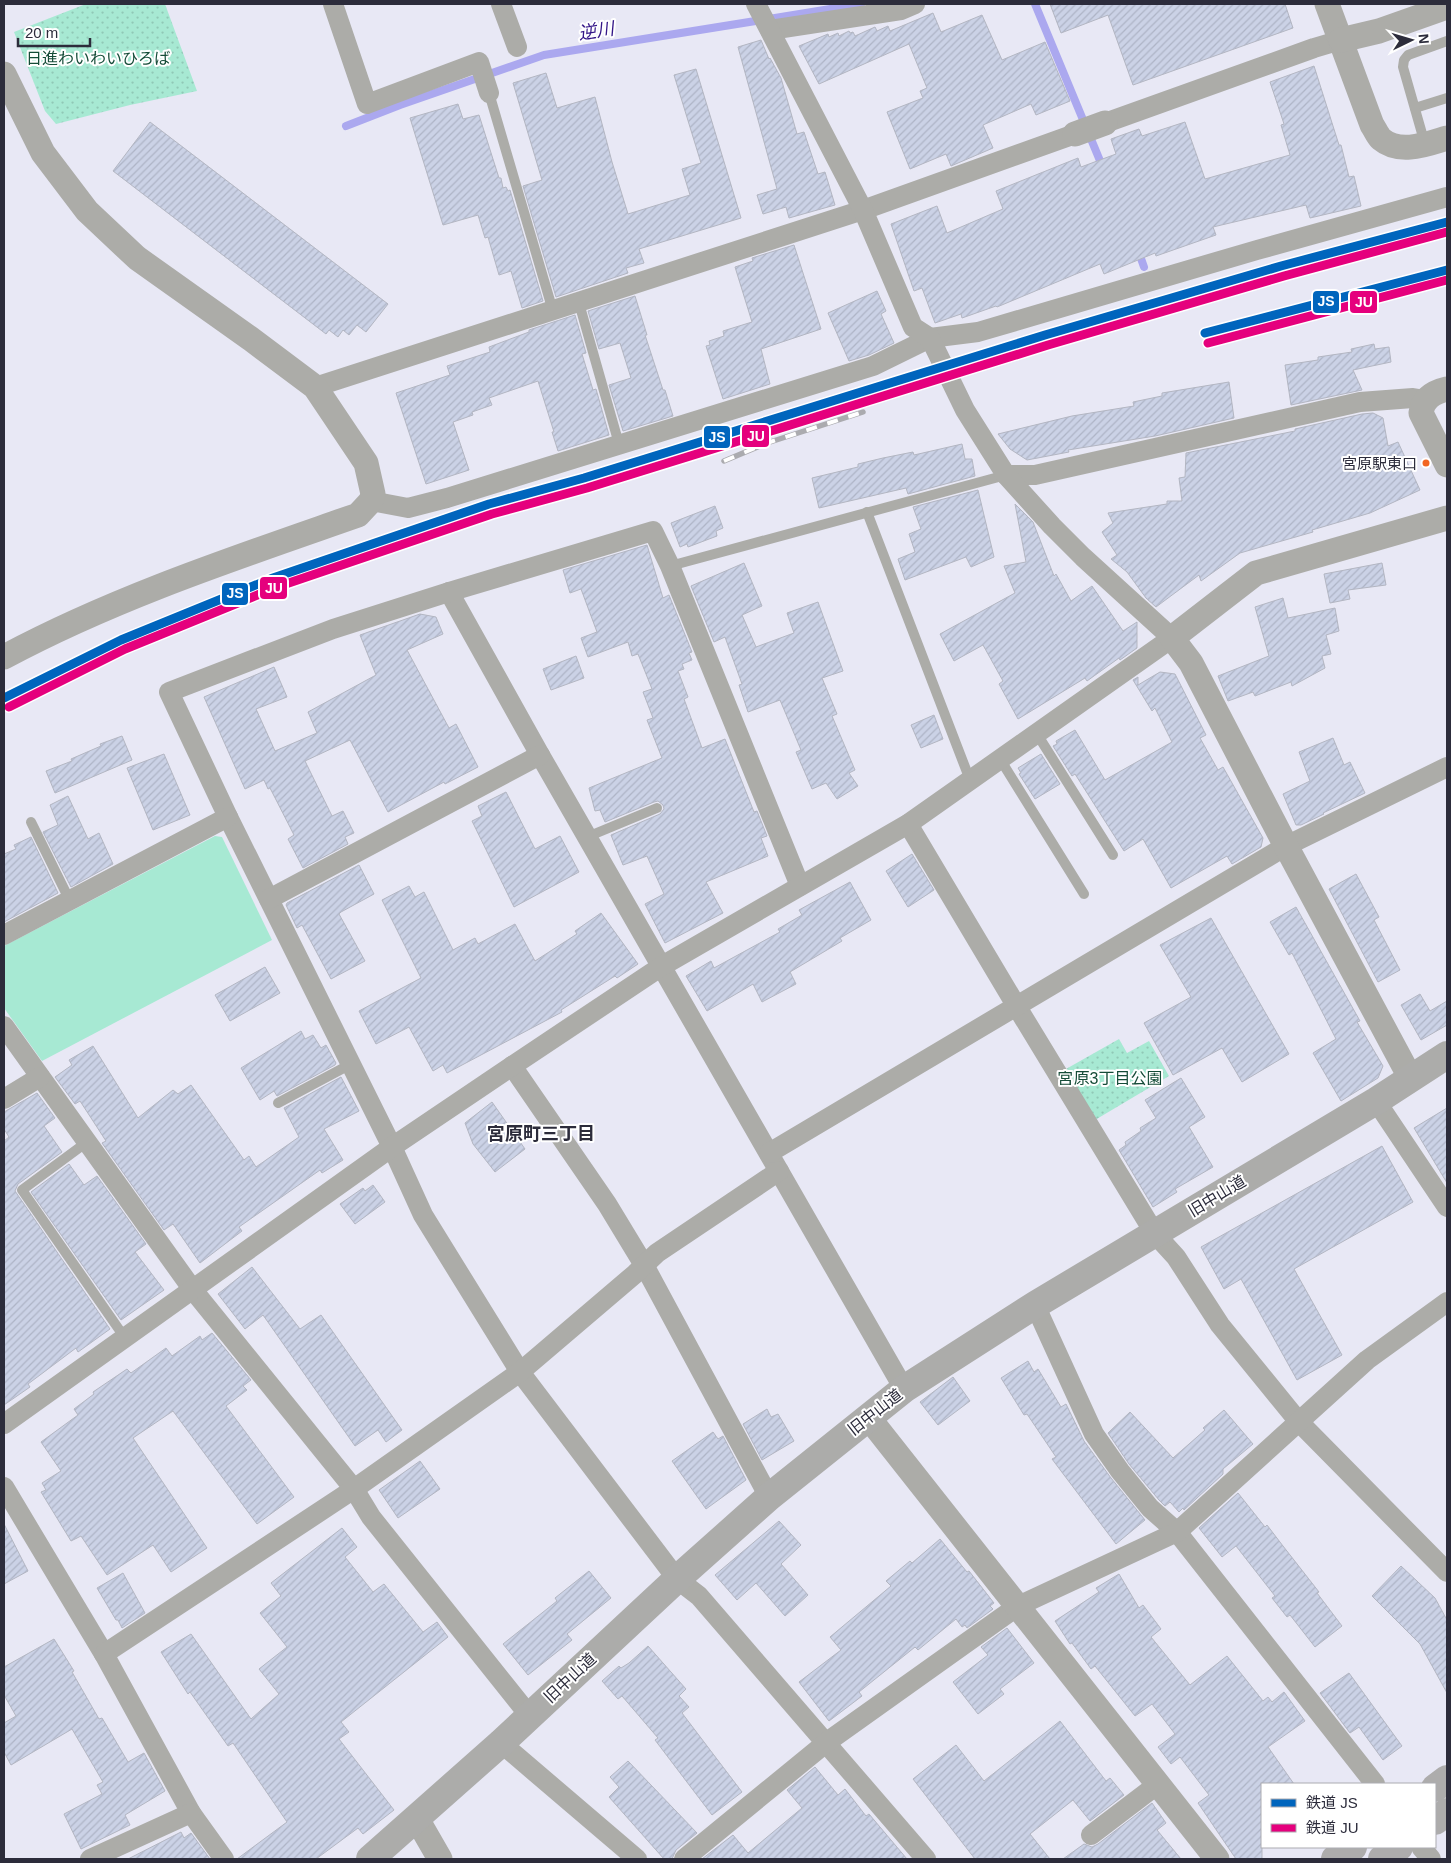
<svg xmlns="http://www.w3.org/2000/svg" width="1451" height="1863" viewBox="0 0 1451 1863" font-family="Helvetica,'Noto Sans JP',sans-serif">
  <defs>
    <pattern id="park-dots" width="8" height="8" patternUnits="userSpaceOnUse" patternTransform="scale(1.25)"><rect width="8" height="8" fill="#a7e9d3"/><path d="M2 2h.1M6 6h.1" fill="none" stroke="#90c8b6" stroke-width="1.8" stroke-linecap="round"/></pattern>
    <pattern id="building-hatch" width="6" height="6" patternUnits="userSpaceOnUse" patternTransform="scale(1.25)"><rect width="6" height="6" fill="#cbd2e6"/><path d="M-1 1l2-2M0 6l6-6M5 7l2-2" fill="none" stroke="#aeb4c6"/></pattern>
  </defs>
  <rect width="100%" height="100%" fill="#e8e8f5"/>
  <!-- grass -->
  <polygon fill="#a7e9d3" points="215,836 222,837 272,940 42,1061 4,1008 4,946"/>
  <!-- park -->
  <g fill="url(#park-dots)">
    <polygon points="86,4 165,4 197,91 130,105 56,124 45,111 14,32"/>
    <polygon points="1119,1039 1127,1053 1149,1041 1169,1076 1095,1120 1066,1069"/>
  </g>
  <g fill="none" stroke-linecap="round" stroke-linejoin="round">
    <!-- stream -->
    <g stroke="#aba8ef" stroke-width="8">
      <polyline points="1035,4 1103,168"/>
      <polyline points="346,126 400,105 544,55 861,4"/>
      <polyline points="1138,250 1144,267"/>
    </g>
  </g>
  <!-- building -->
  <g fill="url(#building-hatch)" stroke="#b3b6c2">
    <polygon points="1050,4 1285,4 1293,28 1133,85 1108,15 1061,33"/>
    <polygon points="933,13 941,32 982,15 1002,60 1045,42 1070,101 1036,115 1031,104 983,125 993,148 951,166 946,154 910,169 887,112 923,98 920,91 927,88 909,44 819,84 799,46 828,34 829,37 838,33 839,36 849,31 850,33 853,32 855,36 875,27 877,31 888,26 890,31"/>
    <polygon points="761,40 769,59 770,58 781,78 797,134 804,132 818,174 825,172 835,205 789,218 786,207 763,214 757,195 777,189 738,47"/>
    <polygon points="1314,66 1339,145 1341,145 1349,177 1354,176 1361,206 1310,218 1306,205 1213,227 1216,235 1156,256 1155,253 1104,274 1100,264 997,307 996,306 962,318 961,314 935,323 922,288 914,291 891,224 937,206 947,233 1003,209 996,191 1078,158 1081,167 1116,154 1111,139 1139,129 1142,136 1185,122 1205,179 1290,155 1281,125 1284,124 1270,82"/>
    <polygon points="696,69 741,218 639,249 644,263 626,268 628,273 556,297 523,186 542,180 513,83 546,73 557,108 595,97 612,162 628,214 690,195 682,169 701,163 674,75"/>
    <polygon points="458,104 463,119 479,115 499,178 501,178 503,188 506,187 508,191 510,190 543,301 522,308 511,271 499,275 488,237 485,238 478,215 443,225 410,118"/>
    <polygon points="150,122 388,304 366,332 357,325 349,335 343,330 338,337 329,330 326,334 113,171"/>
    <polygon points="794,245 821,329 761,349 770,384 723,399 706,346 710,345 709,341 724,336 723,331 752,322 735,267 753,261 752,258"/>
    <polygon points="877,291 886,311 881,314 894,343 869,355 849,361 828,313"/>
    <polygon points="635,296 647,335 645,335 663,390 665,390 673,416 623,431 609,385 631,378 620,343 599,349 588,311"/>
    <polygon points="575,315 586,353 582,354 593,390 596,389 609,435 558,451 552,432 554,432 538,381 489,398 492,405 472,412 473,415 453,422 469,470 426,484 396,393 450,375 447,366 490,352 489,347 529,332 529,330"/>
    <polygon points="1374,344 1375,349 1389,347 1391,362 1353,370 1362,390 1291,405 1285,365 1318,360 1318,357 1352,352 1351,349"/>
    <polygon points="1229,382 1234,418 1155,436 1068,450 1069,452 1027,460 1010,449 998,434 1072,416 1134,406 1133,402 1162,396 1162,393"/>
    <polygon points="1373,413 1383,418 1388,446 1398,442 1420,490 1370,513 1312,530 1313,532 1240,553 1201,581 1199,575 1156,607 1146,598 1127,572 1111,559 1117,555 1102,532 1113,523 1108,513 1167,504 1167,501 1182,501 1179,478 1185,477 1186,453 1295,431 1295,429 1362,414"/>
    <polygon points="962,444 965,459 972,459 975,476 908,494 906,488 819,508 812,478 858,467 858,464 883,458 913,452 914,455"/>
    <polygon points="978,490 994,557 971,567 966,557 905,580 898,559 915,552 909,534 921,529 913,507"/>
    <polygon points="1015,504 1033,522 1054,576 1056,574 1071,601 1092,586 1123,631 1137,622 1137,648 1120,660 1119,658 1087,681 1085,678 1018,719 999,684 1003,681 983,645 954,661 940,634 1015,593 1004,566 1026,562"/>
    <polygon points="715,506 723,528 716,531 717,536 688,547 687,544 680,547 671,523"/>
    <polygon points="647,545 663,598 669,595 692,652 689,653 692,660 682,664 684,669 678,671 688,697 684,699 702,748 725,739 754,812 757,811 767,836 761,838 768,856 706,882 723,913 665,943 645,904 664,894 647,856 623,865 611,835 660,814 664,809 663,805 658,801 654,802 605,822 600,810 595,811 589,788 662,758 647,720 653,718 643,692 652,689 638,654 632,656 628,642 588,657 581,638 597,632 581,589 570,593 563,570"/>
    <polygon points="744,563 762,606 742,615 756,647 794,633 787,613 818,602 843,671 822,678 837,714 832,716 855,770 849,773 858,786 837,799 826,783 812,789 796,752 801,750 780,700 748,712 739,685 742,684 725,637 714,642 691,586"/>
    <polygon points="1382,563 1386,585 1348,590 1350,599 1330,603 1324,574"/>
    <polygon points="1283,598 1288,618 1335,608 1339,631 1326,635 1331,654 1322,656 1325,668 1292,686 1291,682 1255,696 1253,692 1228,701 1218,676 1269,656 1255,607"/>
    <polygon points="420,614 436,617 443,634 407,650 449,728 456,724 478,767 445,784 444,782 388,812 350,740 305,761 332,816 343,811 354,833 345,837 348,844 303,868 288,839 294,835 270,788 268,789 264,780 245,789 204,697 274,667 287,697 256,709 275,751 317,733 308,712 376,675 360,635"/>
    <polygon points="576,656 584,678 551,690 543,669"/>
    <polygon points="1160,672 1175,674 1206,735 1200,738 1218,770 1223,767 1263,838 1261,847 1232,864 1227,856 1171,888 1143,839 1124,851 1075,774 1072,776 1053,746 1057,744 1056,741 1075,730 1105,780 1172,742 1155,708 1152,711 1133,680 1138,677 1138,685"/>
    <polygon points="934,715 943,739 921,748 911,725"/>
    <polygon points="122,736 132,760 55,793 46,771 72,761 71,759 101,746 100,744"/>
    <polygon points="1333,738 1344,765 1350,762 1365,793 1323,813 1324,814 1301,825 1296,825 1283,794 1310,781 1299,752"/>
    <polygon points="164,754 190,815 153,830 127,768"/>
    <polygon points="1041,754 1060,784 1035,799 1019,774 1021,773 1018,768"/>
    <polygon points="506,792 535,849 560,836 579,872 514,907 472,821 482,816 478,806"/>
    <polygon points="68,796 88,839 99,833 113,864 71,887 43,832 58,825 50,805"/>
    <polygon points="31,837 58,893 4,922 4,854 16,849 14,845"/>
    <polygon points="912,854 934,890 908,907 886,871"/>
    <polygon points="359,865 374,894 341,912 339,914 365,961 331,979 302,925 297,928 286,905 287,903"/>
    <polygon points="1356,874 1379,917 1374,920 1400,970 1378,982 1329,889"/>
    <polygon points="850,882 871,920 840,938 842,941 790,972 796,984 762,1002 753,984 707,1011 686,976 711,961 714,968 780,932 778,929 802,915 799,910"/>
    <polygon points="409,886 415,897 424,892 453,950 475,938 478,944 515,924 535,961 577,934 575,931 601,913 638,964 617,978 615,976 561,1010 562,1012 447,1073 443,1065 433,1071 409,1027 376,1044 359,1011 421,978 382,900"/>
    <polygon points="1296,907 1360,1021 1357,1022 1383,1066 1378,1078 1341,1101 1313,1053 1336,1039 1292,953 1289,955 1270,922"/>
    <polygon points="1211,918 1289,1054 1242,1082 1222,1048 1173,1075 1144,1023 1191,997 1160,945"/>
    <polygon points="265,967 280,993 230,1021 215,995"/>
    <polygon points="1420,994 1430,1011 1447,1001 1447,1025 1421,1040 1401,1005"/>
    <polygon points="301,1031 305,1039 313,1035 321,1048 326,1045 336,1063 335,1065 277,1096 274,1091 260,1100 241,1068"/>
    <polygon points="93,1046 138,1118 173,1090 178,1094 191,1085 244,1160 249,1156 256,1167 299,1137 284,1108 341,1077 359,1111 324,1129 343,1160 322,1173 320,1170 239,1227 242,1231 200,1263 173,1224 164,1230 102,1143 106,1141 80,1101 75,1104 55,1077 72,1065 69,1060"/>
    <polygon points="1181,1078 1205,1117 1189,1127 1213,1167 1175,1189 1177,1192 1153,1207 1119,1150 1126,1145 1125,1142 1141,1131 1140,1128 1156,1118 1145,1100"/>
    <polygon points="37,1093 55,1118 44,1126 62,1152 18,1184 15,1191 110,1329 78,1352 76,1348 28,1384 30,1387 4,1405 4,1141 9,1137 4,1129 4,1112"/>
    <polygon points="492,1102 525,1149 495,1172 473,1144 465,1123"/>
    <polygon points="1447,1108 1447,1183 1414,1128"/>
    <polygon points="1382,1146 1413,1202 1294,1269 1342,1355 1297,1380 1241,1279 1224,1289 1201,1247"/>
    <polygon points="69,1164 84,1185 97,1176 146,1244 135,1252 164,1290 121,1320 31,1192"/>
    <polygon points="373,1185 385,1202 355,1224 340,1204 363,1188 365,1191"/>
    <polygon points="252,1267 300,1329 321,1315 402,1430 386,1442 378,1430 355,1446 263,1315 245,1329 218,1294"/>
    <polygon points="212,1333 251,1380 243,1386 247,1390 226,1406 294,1497 257,1524 173,1411 133,1438 207,1548 171,1572 153,1545 107,1575 81,1536 71,1541 41,1492 46,1490 42,1483 61,1471 41,1442 78,1415 74,1409 94,1394 93,1392 127,1369 131,1373 166,1348 172,1356 200,1336 202,1340"/>
    <polygon points="1028,1361 1034,1372 1038,1369 1061,1407 1066,1404 1084,1441 1111,1478 1145,1520 1116,1544 1052,1459 1056,1457 1027,1414 1024,1415 1001,1378"/>
    <polygon points="953,1377 970,1401 938,1425 920,1402"/>
    <polygon points="767,1409 771,1417 778,1414 794,1441 762,1460 743,1424"/>
    <polygon points="1224,1410 1253,1444 1223,1469 1223,1474 1184,1510 1183,1508 1179,1512 1170,1502 1165,1506 1159,1500 1129,1464 1108,1433 1130,1412 1173,1458 1205,1430 1203,1428"/>
    <polygon points="713,1432 718,1439 723,1436 746,1480 706,1509 672,1461"/>
    <polygon points="420,1461 440,1489 398,1518 379,1490"/>
    <polygon points="1238,1493 1265,1527 1267,1525 1283,1546 1319,1592 1317,1593 1342,1626 1315,1647 1290,1615 1287,1617 1272,1598 1275,1596 1236,1546 1222,1557 1199,1528"/>
    <polygon points="779,1521 801,1545 781,1564 808,1595 785,1616 756,1583 737,1600 715,1575"/>
    <polygon points="4,1524 28,1571 4,1584"/>
    <polygon points="342,1528 357,1547 345,1557 373,1592 384,1584 423,1632 437,1622 448,1637 341,1722 349,1732 339,1739 394,1810 363,1834 358,1828 316,1859 237,1859 287,1822 233,1743 228,1746 190,1692 188,1694 161,1652 191,1634 251,1719 279,1694 259,1669 287,1647 260,1613 281,1596 271,1583"/>
    <polygon points="940,1539 967,1572 969,1571 994,1603 990,1606 993,1609 967,1628 965,1625 962,1627 956,1619 918,1650 915,1647 859,1692 862,1696 829,1721 799,1682 841,1650 830,1637 891,1586 886,1581 910,1561 912,1563"/>
    <polygon points="1401,1566 1435,1598 1447,1620 1447,1693 1420,1644 1372,1596"/>
    <polygon points="589,1571 611,1598 567,1634 572,1640 528,1675 503,1644 557,1601 555,1598"/>
    <polygon points="123,1573 145,1613 122,1628 118,1620 116,1620 97,1588"/>
    <polygon points="1119,1574 1139,1608 1143,1605 1161,1629 1151,1637 1190,1685 1227,1656 1263,1701 1268,1697 1272,1702 1284,1692 1305,1721 1268,1747 1294,1784 1262,1784 1262,1859 1236,1859 1198,1803 1209,1795 1180,1757 1171,1764 1158,1747 1175,1734 1152,1704 1135,1716 1095,1666 1091,1669 1072,1643 1070,1644 1055,1621 1099,1592 1096,1588"/>
    <polygon points="1007,1628 1034,1663 1000,1689 1004,1694 978,1714 953,1682 988,1655 981,1647"/>
    <polygon points="54,1639 74,1671 72,1672 99,1719 102,1718 128,1762 144,1753 165,1791 125,1815 130,1825 81,1849 64,1814 102,1794 97,1785 103,1782 72,1729 11,1765 4,1752 4,1723 16,1716 4,1695 4,1667"/>
    <polygon points="648,1646 686,1689 679,1696 689,1707 682,1713 742,1792 712,1815 655,1740 658,1738 622,1696 618,1699 602,1681 619,1666 621,1668 629,1663"/>
    <polygon points="1349,1673 1402,1746 1383,1760 1359,1727 1350,1733 1320,1693"/>
    <polygon points="1060,1721 1106,1781 1110,1778 1124,1795 1090,1821 1073,1800 1030,1834 1050,1859 975,1859 913,1779 956,1745 984,1781"/>
    <polygon points="628,1761 697,1833 676,1850 672,1859 664,1859 609,1797 619,1787 610,1777"/>
    <polygon points="815,1767 838,1795 845,1789 866,1816 869,1814 907,1859 702,1859 733,1835 748,1853 802,1808 787,1790"/>
    <polygon points="1152,1803 1166,1823 1157,1830 1181,1859 1063,1859 1084,1844 1092,1847 1098,1844"/>
    <polygon points="181,1832 184,1838 191,1833 210,1859 128,1859"/>
  </g>
  <g fill="none" stroke-linecap="round" stroke-linejoin="round">
    <!-- service -->
    <g stroke="#acaca8" stroke-width="10">
      <polyline points="489,93 553,311"/>
      <polyline points="1415,108 1447,98"/>
      <polyline points="1425,144 1403,67 1404,60 1408,55 1447,41"/>
      <polyline points="579,303 619,444"/>
      <polyline points="867,512 970,780"/>
      <polyline points="670,566 1006,475"/>
      <polyline points="1037,734 1113,855"/>
      <polyline points="1000,759 1084,894"/>
      <polyline points="31,822 70,901"/>
      <polyline points="587,837 657,808"/>
      <polyline points="278,1103 351,1064"/>
      <polyline points="87,1142 22,1190 125,1338"/>
    </g>
    <!-- minor -->
    <g stroke="#acaca8" stroke-width="20">
      <polyline points="333,4 367,104 479,62 489,93"/>
      <polyline points="501,4 517,47"/>
      <polyline points="770,30 901,10 915,4"/>
      <polyline points="1105,123 1314,48 1341,40"/>
      <polyline points="315,387 863,210 1075,134"/>
      <polyline points="1006,475 1035,475 1360,402 1413,398 1425,400"/>
      <polyline points="371,501 408,508 447,498 873,366 930,338 978,332 1257,250 1447,197"/>
      <polyline points="449,592 540,755 904,1389"/>
      <polyline points="908,824 1017,1007 1155,1234 1176,1257 1220,1325 1299,1422 1447,1572"/>
      <polyline points="800,886 670,566 653,531 449,592 333,629 169,692 228,817 392,1147 423,1215 520,1372 677,1579 699,1596 926,1859"/>
      <polyline points="269,899 540,755"/>
      <polyline points="4,935 228,817"/>
      <polyline points="4,1026 193,1290 354,1489 371,1517 529,1715"/>
      <polyline points="512,1066 607,1204 644,1265 769,1497"/>
      <polyline points="4,1099 40,1077"/>
      <polyline points="1376,1101 1447,1207"/>
      <polyline points="769,1153 1286,846 1447,767"/>
      <polyline points="1035,1305 1094,1434 1120,1471 1150,1508 1177,1532 1375,1784"/>
      <polyline points="4,1424 392,1147 512,1066 662,966 908,824 1172,638 1083,557 1052,526 1006,475 965,410 930,338 913,327 863,210 756,4"/>
      <polyline points="4,1487 104,1654 191,1813 224,1859"/>
      <polyline points="104,1654 354,1489 520,1372 635,1274 657,1253 779,1171"/>
      <polyline points="501,1743 637,1859"/>
      <polyline points="1091,1835 1158,1784"/>
      <polyline points="1421,1847 1431,1859"/>
      <polyline points="90,1859 191,1813"/>
      <polyline points="684,1859 827,1742 1018,1606 1177,1532 1367,1360 1447,1302"/>
    </g>
    <!-- tertiary -->
    <g stroke="#acaca8" stroke-width="25">
      <path d="M1327 4 1372 125C1375 129 1377 135 1381 139 1400 155 1427 144 1447 138"/>
      <polyline points="1341,40 1379,31 1447,7"/>
      <path d="M4 74 43 153 87 211 137 258 251 339 315 387 366 463 373 494 371 501 358 515C238 557 116 597 4 657"/>
      <polyline points="1075,134 1105,123"/>
      <path d="M1447 389C1434 392 1423 398 1421 413L1447 465"/>
      <polyline points="1411,1079 1286,846 1191,663 1172,638 1256,573 1447,518"/>
      <polyline points="868,1417 1217,1859"/>
      <polyline points="417,1819 440,1859"/>
    </g>
    <!-- secondary -->
    <polyline stroke="#acacaa" stroke-width="28" points="370,1859 501,1743 677,1579 769,1497 904,1389 1035,1305 1376,1101 1447,1055"/>
    <!-- trunk -->
    <g stroke="#adacac" stroke-width="28">
      <polyline points="1435,1788 1447,1779"/>
      <polyline points="1435,1821 1447,1812"/>
      <polyline points="1335,1859 1353,1847"/>
      <polyline points="1382,1859 1399,1847"/>
    </g>
    <defs>
      <polyline id="rail" points="724,461 767,443 863,412"/>
    </defs>
    <!-- rail casing -->
    <use href="#rail" stroke="#ababaf" stroke-width="5.5"/>
    <!-- rail -->
    <use href="#rail" stroke="#fff" stroke-width="4" stroke-dasharray="11" stroke-linecap="butt"/>
    <defs>
      <g id="rail-1">
        <polyline points="1205,333 1447,270"/>
        <polyline points="4,698 121,640 273,578 489,504 584,478 1045,335 1281,266 1447,222"/>
      </g>
      <g id="rail-2">
        <polyline points="1208,343 1447,280"/>
        <polyline points="9,707 125,649 277,587 492,514 587,488 1048,345 1284,276 1447,232"/>
      </g>
    </defs>
    <!-- rail-1 casing -->
    <use href="#rail-1" stroke="#fff" stroke-width="12"/>
    <!-- rail-2 casing -->
    <use href="#rail-2" stroke="#fff" stroke-width="12"/>
    <!-- rail-1 -->
    <use href="#rail-1" stroke="#0065bd" stroke-width="9"/>
    <!-- rail-2 -->
    <use href="#rail-2" stroke="#e5007d" stroke-width="9"/>
  </g>
  <!-- markers -->
  <circle fill="#f26522" stroke="#fff" stroke-width="2" cx="1426" cy="463" r="4.5"/>
  <g text-anchor="middle" dominant-baseline="central" stroke-width="4" stroke-linejoin="round" paint-order="stroke">
    <!-- bus labels -->
    <g font-size="15" fill="#2c2c3b" stroke="#fff" text-anchor="end">
      <text x="1417" y="463">宮原駅東口</text>
    </g>
    <!-- park labels -->
    <g font-size="16" fill="#154c38" stroke="#fff">
      <text x="98" y="58">日進わいわいひろば</text>
      <text x="1110" y="1078">宮原3丁目公園</text>
    </g>
    <!-- street labels -->
    <g font-size="16" fill="#2c2c3b" stroke="#fff">
      <text transform="translate(1217 1196) rotate(-31)">旧中山道</text>
      <text transform="translate(875 1412) rotate(-38)">旧中山道</text>
      <text transform="translate(570 1678) rotate(-43)">旧中山道</text>
    </g>
    <!-- water labels -->
    <g font-size="18" font-style="italic" fill="#331587" stroke="#fff">
      <text transform="translate(596 31) rotate(-9)">逆川</text>
    </g>
    <!-- neighbourhood labels -->
    <g font-size="18" font-weight="bold" fill="#2c2c3b" stroke="#fff">
      <text x="541" y="1134">宮原町三丁目</text>
    </g>
  </g>
  <g stroke="#fff" stroke-width="2">
    <rect x="1312" y="290" width="28" height="24" rx="5" fill="#0065bd"/>
    <rect x="1349" y="290" width="29" height="24" rx="5" fill="#e5007d"/>
    <rect x="741" y="424" width="29" height="24" rx="5" fill="#e5007d"/>
    <rect x="703" y="425" width="28" height="24" rx="5" fill="#0065bd"/>
    <rect x="259" y="576" width="29" height="24" rx="5" fill="#e5007d"/>
    <rect x="221" y="582" width="28" height="24" rx="5" fill="#0065bd"/>
  </g>
  <g font-size="14" text-anchor="middle" font-weight="bold" fill="#fff">
    <text x="1326" y="306">JS</text>
    <text x="1364" y="307">JU</text>
    <text x="756" y="441">JU</text>
    <text x="717" y="442">JS</text>
    <text x="274" y="593">JU</text>
    <text x="235" y="598">JS</text>
  </g>
  <!-- border -->
  <rect width="1451" height="1863" fill="none" stroke="#2c2c3b" stroke-width="10"/>
  <!-- legend -->
  <rect x="1261" y="1783" width="175" height="65" fill="#ffffff" stroke="#ababb1"/>
  <rect x="1271" y="1799" width="25" height="8" fill="#0065bd" stroke="#ababb1"/>
  <text x="1306" y="1808" font-size="15" fill="#2c2c3b">鉄道 JS</text>
  <rect x="1271" y="1824" width="25" height="8" fill="#e5007d" stroke="#ababb1"/>
  <text x="1306" y="1833" font-size="15" fill="#2c2c3b">鉄道 JU</text>
  <!-- north arrow -->
  <g transform="translate(1411 40) rotate(85)" stroke="#ffffff" stroke-width="4" paint-order="stroke">
  <path d="M0-4L9 19L0 12L-9 19Z" fill="#2c2c3b"/>
  <text y="-8" font-size="14" font-weight="bold" text-anchor="middle" fill="#2c2c3b">N</text>
  </g>
  <!-- scale -->
  <path d="M18 38v8h72v-8" fill="none" stroke="#2c2c3b" stroke-width="2.5"/>
  <text x="25" y="38" font-size="15" fill="#2c2c3b" stroke="#ffffff" stroke-width="4" paint-order="stroke">20 m</text>
</svg>
